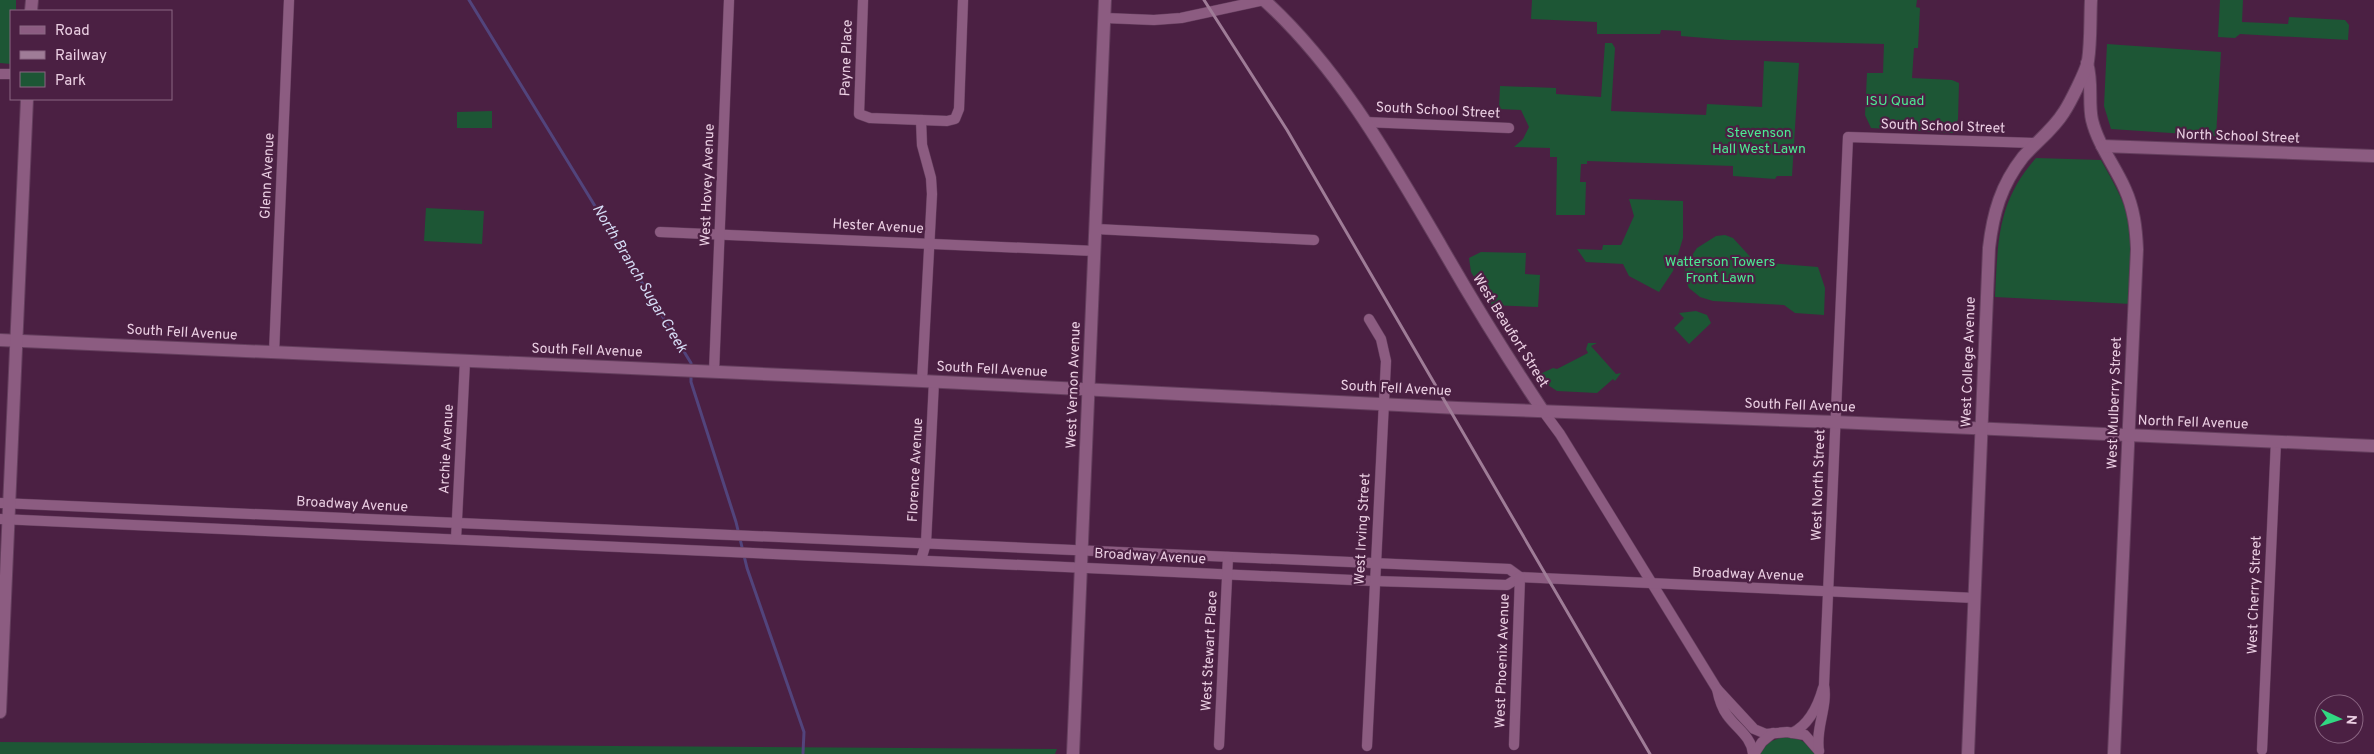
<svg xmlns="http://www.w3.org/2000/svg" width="2374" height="754" viewBox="0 0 2374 754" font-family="Overpass,sans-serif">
  <rect width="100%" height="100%" fill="#4b2043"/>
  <!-- green -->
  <g fill="#1d5635">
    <polygon points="0,0 16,0 16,11 11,11 11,64 0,63"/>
    <polygon points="1532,0 1917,0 1916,7 1920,8 1918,48 1914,48 1912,78 1952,80 1959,83 1958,119 1953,133 1871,128 1865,115 1867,73 1883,73 1884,44 1729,40 1681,36 1681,31 1661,30 1660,34 1597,34 1597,22 1531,19"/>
    <polygon points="2220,0 2243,0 2242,22 2288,24 2289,17 2345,20 2349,25 2348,40 2240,34 2235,38 2218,37"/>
    <polygon points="1605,43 1612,43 1615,48 1611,111 1706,115 1707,104 1762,107 1764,61 1799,63 1792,176 1777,176 1775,179 1733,176 1733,166 1587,161 1587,164 1581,164 1580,182 1586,182 1585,215 1556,215 1557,157 1550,157 1550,148 1514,147 1523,139 1529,127 1521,110 1499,109 1500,86 1556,88 1556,94 1601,97"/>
    <polygon points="2107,44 2221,52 2216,136 2111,129 2104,106"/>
    <polygon points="492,111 492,128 457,128 457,112"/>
    <path d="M2036 158 2101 160C2114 183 2128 207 2132 234 2135 256 2132 281 2131 304L1995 297C1998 241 1997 202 2036 158Z"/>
    <polygon points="1629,199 1683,201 1683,238 1673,271 1659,292 1629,276 1623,264 1586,262 1577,249 1602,250 1603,245 1621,245 1634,216"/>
    <polygon points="426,208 484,211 482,244 424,241"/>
    <polygon points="1725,235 1733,238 1755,262 1818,267 1825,288 1824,315 1795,313 1784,305 1713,301 1700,297 1689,288 1684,276 1686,264 1697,248 1716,236"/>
    <polygon points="1481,252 1526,253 1525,274 1540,275 1538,307 1491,305 1471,272 1469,258"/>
    <polygon points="1696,311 1707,315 1711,323 1689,344 1674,328 1684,318 1679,313"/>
    <polygon points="1588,343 1597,343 1591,346 1616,374 1621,373 1615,381 1613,379 1597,393 1557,391 1539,379 1540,374 1553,368 1557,369 1588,353 1586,349"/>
    <path d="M1785 736C1800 739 1807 741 1815 754H1759L1769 742Z"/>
    <polygon points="0,742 1057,749 1055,754 0,754"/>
  </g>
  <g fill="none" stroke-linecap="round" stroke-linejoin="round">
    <!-- stream -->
    <g stroke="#52447c" stroke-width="3">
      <polyline points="469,0 691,363 691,368"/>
      <polyline points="691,374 691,382 736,522 747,568 804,732 803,753"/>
    </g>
    <defs>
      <g id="street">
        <polyline points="863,0 859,114 870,118 947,121 955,119 959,109 963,0"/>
        <polyline points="1105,18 1154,20 1181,18 1264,0"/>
        <polyline points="0,74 11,74"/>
        <polyline points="921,120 922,145 931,178 932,194 922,381"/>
        <polyline points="1365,122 1509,128"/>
        <polyline points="1096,229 1314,240"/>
        <polyline points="660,232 1095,251"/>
        <polyline points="274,353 289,0"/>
        <polyline points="714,372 729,0"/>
        <polyline points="1543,411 1560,434 1717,689 1754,729 1766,734 1787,732 1805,735 1819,751"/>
        <polyline points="0,503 1509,569 1520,577 1975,598"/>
        <polyline points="0,519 1374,581 1507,585 1520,577"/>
        <polyline points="456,539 465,361"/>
        <polyline points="921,560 926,543 934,381"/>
        <path d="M1717 689C1719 699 1721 707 1727 715 1736 728 1752 737 1753 754"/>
        <path d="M1792 733C1810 724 1818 706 1823 688"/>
        <polyline points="1219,745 1228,557"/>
        <polyline points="1514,745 1520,577"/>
        <polyline points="1367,746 1386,361 1381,339 1369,319"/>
        <polyline points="2262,750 2276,441"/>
        <path d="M1819 751C1815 728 1828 708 1824 685L1848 137 2037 143"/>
        <polyline points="1754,754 1762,742 1773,733"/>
      </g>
      <g id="secondary">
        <path d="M1264 0C1339 68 1390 159 1441 246 1473 302 1507 357 1543 411"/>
        <polyline points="31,11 32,0"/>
        <path d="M2087 63C2093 84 2088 102 2092 120 2098 145 2115 166 2125 189 2134 209 2136 228 2137 249L2114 754"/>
        <polyline points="2102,146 2374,156"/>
        <polyline points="0,340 922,381 1458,408 1835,422 2374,446"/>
        <polyline points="0,712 27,99"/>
        <polyline points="1073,754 1105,0"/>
        <path d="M1968 754 1989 248C1993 213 2001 185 2023 157 2036 142 2053 130 2064 112 2070 103 2086 71 2088 61 2091 41 2090 20 2091 0"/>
      </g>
    </defs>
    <!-- street casing -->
    <use href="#street" stroke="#643e5d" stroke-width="11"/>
    <!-- secondary casing -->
    <use href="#secondary" stroke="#643e5d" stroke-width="14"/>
    <!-- street -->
    <use href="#street" stroke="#8c5c81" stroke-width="10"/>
    <!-- secondary -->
    <use href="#secondary" stroke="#8c5c81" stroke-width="12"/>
    <!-- rail -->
    <polyline stroke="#9f7c97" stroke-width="3" points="1204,0 1287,130 1650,754"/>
  </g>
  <g text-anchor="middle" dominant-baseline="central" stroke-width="4.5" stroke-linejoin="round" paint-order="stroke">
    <!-- street labels -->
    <g font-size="14" fill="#ebcfe3" stroke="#4b2043">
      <text transform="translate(847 58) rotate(-88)">Payne Place</text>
      <text transform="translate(1438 111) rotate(3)">South School Street</text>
      <text transform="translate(1943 127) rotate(2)">South School Street</text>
      <text transform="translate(2238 137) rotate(2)">North School Street</text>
      <text transform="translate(268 176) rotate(-87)">Glenn Avenue</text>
      <text transform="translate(708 185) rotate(-88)">West Hovey Avenue</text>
      <text transform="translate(878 227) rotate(3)">Hester Avenue</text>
      <text transform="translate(1510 331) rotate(58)">West Beaufort Street</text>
      <text transform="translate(182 333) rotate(3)">South Fell Avenue</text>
      <text transform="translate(587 351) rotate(2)">South Fell Avenue</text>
      <text transform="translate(1969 362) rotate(-88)">West College Avenue</text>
      <text transform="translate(992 370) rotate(3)">South Fell Avenue</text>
      <text transform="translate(1074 385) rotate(-88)">West Vernon Avenue</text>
      <text transform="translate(1396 389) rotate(3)">South Fell Avenue</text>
      <text transform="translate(2115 403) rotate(-88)">West Mulberry Street</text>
      <text transform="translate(1800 406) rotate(2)">South Fell Avenue</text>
      <text transform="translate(2193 423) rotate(2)">North Fell Avenue</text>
      <text transform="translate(447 449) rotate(-87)">Archie Avenue</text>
      <text transform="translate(916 470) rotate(-87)">Florence Avenue</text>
      <text transform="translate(1819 485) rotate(-88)">West North Street</text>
      <text transform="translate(352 505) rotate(3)">Broadway Avenue</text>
      <text transform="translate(1363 529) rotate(-87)">West Irving Street</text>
      <text transform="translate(1150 557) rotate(3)">Broadway Avenue</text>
      <text transform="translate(1748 575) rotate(2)">Broadway Avenue</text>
      <text transform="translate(2255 595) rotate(-88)">West Cherry Street</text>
      <text transform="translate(1210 651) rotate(-87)">West Stewart Place</text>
      <text transform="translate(1503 661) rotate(-88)">West Phoenix Avenue</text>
    </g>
    <!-- park labels -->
    <g font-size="14" fill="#4cea93" stroke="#4b2043">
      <text x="1895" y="101">ISU Quad</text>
      <text x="1759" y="133">Stevenson<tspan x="1759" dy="16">Hall West Lawn</tspan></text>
      <text x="1720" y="262">Watterson Towers<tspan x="1720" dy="16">Front Lawn</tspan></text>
    </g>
    <!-- water labels -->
    <g font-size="15" font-style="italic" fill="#d5dcf5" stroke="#4b2043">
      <text transform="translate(639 279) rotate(59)">North Branch Sugar Creek</text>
    </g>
  </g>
  <!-- legend -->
  <rect x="10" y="10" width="162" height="90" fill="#4b2043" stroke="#8b6683"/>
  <rect x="20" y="26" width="25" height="8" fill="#8c5c81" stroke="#8b6683"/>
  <text x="55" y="35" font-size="15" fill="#ebcfe3">Road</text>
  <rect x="20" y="51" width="25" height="8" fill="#9f7c97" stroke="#8b6683"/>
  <text x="55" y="60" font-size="15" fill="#ebcfe3">Railway</text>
  <rect x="20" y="72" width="25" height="15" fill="#1d5635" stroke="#8b6683"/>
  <text x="55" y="85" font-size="15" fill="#ebcfe3">Park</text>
  <!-- north arrow -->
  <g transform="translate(2339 719) rotate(94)"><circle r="24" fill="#4b2043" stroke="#8b6683"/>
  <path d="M0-4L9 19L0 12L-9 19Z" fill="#31d882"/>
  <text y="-8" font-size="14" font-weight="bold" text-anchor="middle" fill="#ebcfe3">N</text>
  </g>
</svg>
